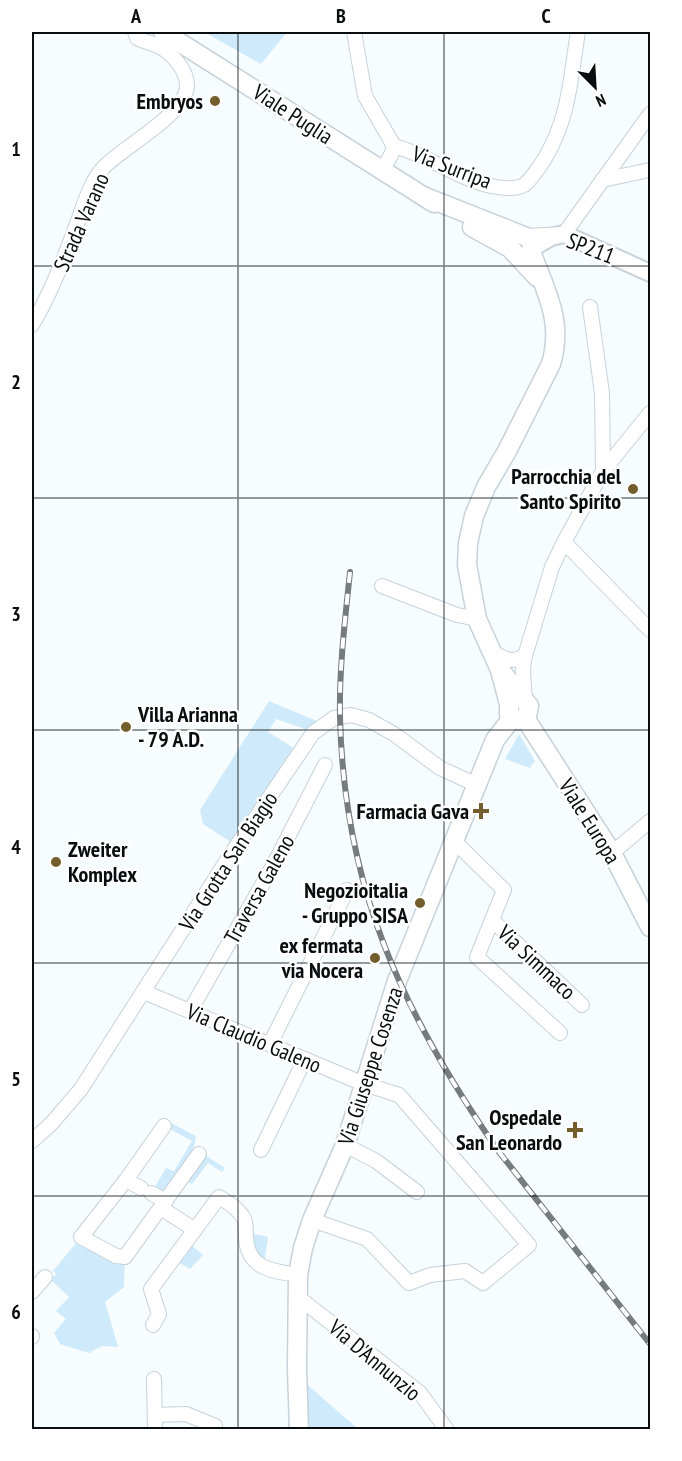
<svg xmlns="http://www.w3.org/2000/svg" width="682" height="1461" viewBox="0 0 682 1461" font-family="'PT Sans Narrow',sans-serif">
  <rect width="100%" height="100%" fill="#f7fcff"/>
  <!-- green -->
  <g fill="#cfebfb">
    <polygon points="204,32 287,32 261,64"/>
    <polygon points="269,701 317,721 308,730 276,719 268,732 294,748 231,842 203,824 200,810"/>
    <polygon points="519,734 535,761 530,768 505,759"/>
    <path d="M171 1123 196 1136C195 1156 175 1175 162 1191L153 1190 166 1168 174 1171 192 1141 168 1128Z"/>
    <polygon points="205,1155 225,1168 222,1172 208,1163 192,1184 187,1181"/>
    <polygon points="251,1233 268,1237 264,1264 253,1254"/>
    <polygon points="81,1237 125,1257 124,1287 105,1302 118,1347 102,1346 89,1353 60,1344 54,1333 66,1319 56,1311 69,1297 51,1280 56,1274 53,1271"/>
    <polygon points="189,1243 203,1255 190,1269 176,1261"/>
    <polygon points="302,1380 358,1429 302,1429"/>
  </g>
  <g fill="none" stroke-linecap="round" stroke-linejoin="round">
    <defs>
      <g id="minor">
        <polyline points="354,32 365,96 394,146"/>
        <path d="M394 146C425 154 452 175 483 184 493 187 514 191 524 185 532 179 538 168 544 160 570 116 570 80 578 32"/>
        <polyline points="382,171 391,155 394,146"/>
        <polyline points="602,180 650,170"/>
        <polyline points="526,236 564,234 650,114"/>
        <polyline points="590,307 602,393 603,471"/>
        <path d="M32 325C50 295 63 262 75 229 83 209 89 183 104 167 123 147 188 113 187 85 187 70 171 52 158 46 151 43 143 41 137 38L135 32"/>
        <polyline points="564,542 650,630"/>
        <polyline points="382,586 457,615 477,619"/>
        <path d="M490 650C502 658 512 665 525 655"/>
        <polyline points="525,700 523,672 524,659 552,567 564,542 603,471 650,413"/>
        <polyline points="455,842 504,890 477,957 560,1033"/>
        <polyline points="612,853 650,821"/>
        <polyline points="492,920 582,1005"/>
        <polyline points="144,992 364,1084 399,1095 529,1245 483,1283 465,1271 430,1275 409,1283 367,1239 312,1220"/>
        <polyline points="190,1011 273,866 325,765"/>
        <polyline points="270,1044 347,890"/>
        <polyline points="164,1126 126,1180 81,1237 116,1256 125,1257 199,1154"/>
        <polyline points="32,1141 51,1124 81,1089 229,857 313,733 334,718 351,715 369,720 394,734 440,768 477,785"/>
        <polyline points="345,1145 376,1161 417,1192"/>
        <polyline points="261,1150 305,1059"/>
        <polyline points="126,1180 141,1188"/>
        <polyline points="151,1193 166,1201"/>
        <polyline points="161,1208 195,1230"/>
        <polyline points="32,1292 45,1277"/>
        <polyline points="298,1297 420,1393 447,1430"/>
        <path d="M153 1325 159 1314 151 1289 219 1197C229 1203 239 1209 244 1219 247 1225 245 1231 246 1238 248 1269 272 1271 298 1275"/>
        <polyline points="32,1336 32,1337"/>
        <polyline points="154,1379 155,1430"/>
        <polyline points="155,1415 186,1414 215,1426 215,1430"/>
      </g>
      <polyline id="tertiary" points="532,248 551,237 564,234 650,273"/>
      <g id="secondary">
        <polyline points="163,32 434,203"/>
        <path d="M423 196 529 238 532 244 531 251C545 291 564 320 551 364L507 451 486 487 474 516 468 543 467 565 477 619 500 670 529 706 527 716C522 722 515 721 509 715V704L500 670"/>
        <polyline points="472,227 510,248 537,277"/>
        <polyline points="525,718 612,853 650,927"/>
        <polyline points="299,1430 297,1368 298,1275 303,1248 312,1220 345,1145 397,981 495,740 512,718"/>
      </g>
    </defs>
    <!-- minor casing -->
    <use href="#minor" stroke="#c6d2d9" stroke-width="16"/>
    <!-- tertiary casing -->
    <use href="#tertiary" stroke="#c6d2d9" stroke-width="20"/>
    <!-- secondary casing -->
    <use href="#secondary" stroke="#c6d2d9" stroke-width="21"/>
    <!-- minor -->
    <use href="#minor" stroke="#fff" stroke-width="14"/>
    <!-- tertiary -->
    <use href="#tertiary" stroke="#fff" stroke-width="16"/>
    <!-- secondary -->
    <use href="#secondary" stroke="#fff" stroke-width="18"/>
    <defs>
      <path id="rail" d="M350 572C345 620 339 669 340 717 344 889 403 1014 499 1152L650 1344"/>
    </defs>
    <!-- rail casing -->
    <use href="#rail" stroke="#767b7d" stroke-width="6"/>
    <!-- rail -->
    <use href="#rail" stroke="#fff" stroke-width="4" stroke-dasharray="11" stroke-linecap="butt"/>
  </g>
  <!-- grid -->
  <path fill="none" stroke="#090d0f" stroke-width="1.5" stroke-opacity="0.55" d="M238 32V1430M444 32V1430M32 266H650M32 498H650M32 730H650M32 963H650M32 1196H650"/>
  <!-- markers -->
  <g fill="#755e2e" stroke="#fff" stroke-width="2">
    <circle cx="215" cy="101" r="6"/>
    <circle cx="633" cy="489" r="6"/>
    <circle cx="126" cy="727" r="6"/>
    <path d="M478 802h6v6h6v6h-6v6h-6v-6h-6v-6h6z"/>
    <circle cx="56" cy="862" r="6"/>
    <circle cx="420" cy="903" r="6"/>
    <circle cx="375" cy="958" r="6"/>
    <path d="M572 1121h6v6h6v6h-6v6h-6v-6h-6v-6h6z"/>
  </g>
  <g text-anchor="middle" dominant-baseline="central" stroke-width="5" stroke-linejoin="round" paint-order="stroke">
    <!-- poi labels -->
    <g font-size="22" font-weight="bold" fill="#090d0f" stroke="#fff" text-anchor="end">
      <text x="203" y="101">Embryos</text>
      <text x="621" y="476">Parrocchia del<tspan x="621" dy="25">Santo Spirito</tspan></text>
      <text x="138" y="714" text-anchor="start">Villa Arianna<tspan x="138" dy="25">- 79 A.D.</tspan></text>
      <text x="469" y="811">Farmacia Gava</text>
      <text x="68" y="849" text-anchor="start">Zweiter<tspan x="68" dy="25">Komplex</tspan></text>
      <text x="408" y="890">Negozioitalia<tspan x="408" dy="25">- Gruppo SISA</tspan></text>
      <text x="363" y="945">ex fermata<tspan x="363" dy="25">via Nocera</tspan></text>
      <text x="562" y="1117">Ospedale<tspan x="562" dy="25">San Leonardo</tspan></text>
    </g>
    <!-- street labels -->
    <g font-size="22" fill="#090d0f" stroke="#fff">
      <text transform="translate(293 114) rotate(33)">Viale Puglia</text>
      <text transform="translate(452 167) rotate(21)">Via Surripa</text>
      <text transform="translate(81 222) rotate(-66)">Strada Varano</text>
      <text transform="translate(591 248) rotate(21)">SP211</text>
      <text transform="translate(590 821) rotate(58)">Viale Europa</text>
      <text transform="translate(228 861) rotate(-57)">Via Grotta San Biagio</text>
      <text transform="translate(259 889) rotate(-61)">Traversa Galeno</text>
      <text transform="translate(537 962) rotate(43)">Via Simmaco</text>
      <text transform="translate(254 1038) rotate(23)">Via Claudio Galeno</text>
      <text transform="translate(370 1066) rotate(-72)">Via Giuseppe Cosenza</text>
      <text transform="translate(375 1360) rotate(40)">Via D'Annunzio</text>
    </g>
  </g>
  <!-- border -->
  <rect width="682" height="1461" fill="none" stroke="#ffffff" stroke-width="66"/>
  <!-- north arrow -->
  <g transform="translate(595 87) rotate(156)" stroke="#ffffff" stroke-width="4.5" paint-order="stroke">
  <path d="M0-4.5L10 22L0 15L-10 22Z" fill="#090d0f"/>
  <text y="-9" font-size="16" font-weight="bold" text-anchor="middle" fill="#090d0f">N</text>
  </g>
  <rect x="33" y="33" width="616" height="1395" fill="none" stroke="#090d0f" stroke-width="2"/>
  <g font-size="20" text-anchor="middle" font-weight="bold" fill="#090d0f">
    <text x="136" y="23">A</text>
    <text x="341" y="23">B</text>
    <text x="546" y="23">C</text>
    <text x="16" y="156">1</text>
    <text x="16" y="389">2</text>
    <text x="16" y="621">3</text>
    <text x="16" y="854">4</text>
    <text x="16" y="1086">5</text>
    <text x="16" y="1319">6</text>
  </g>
</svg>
